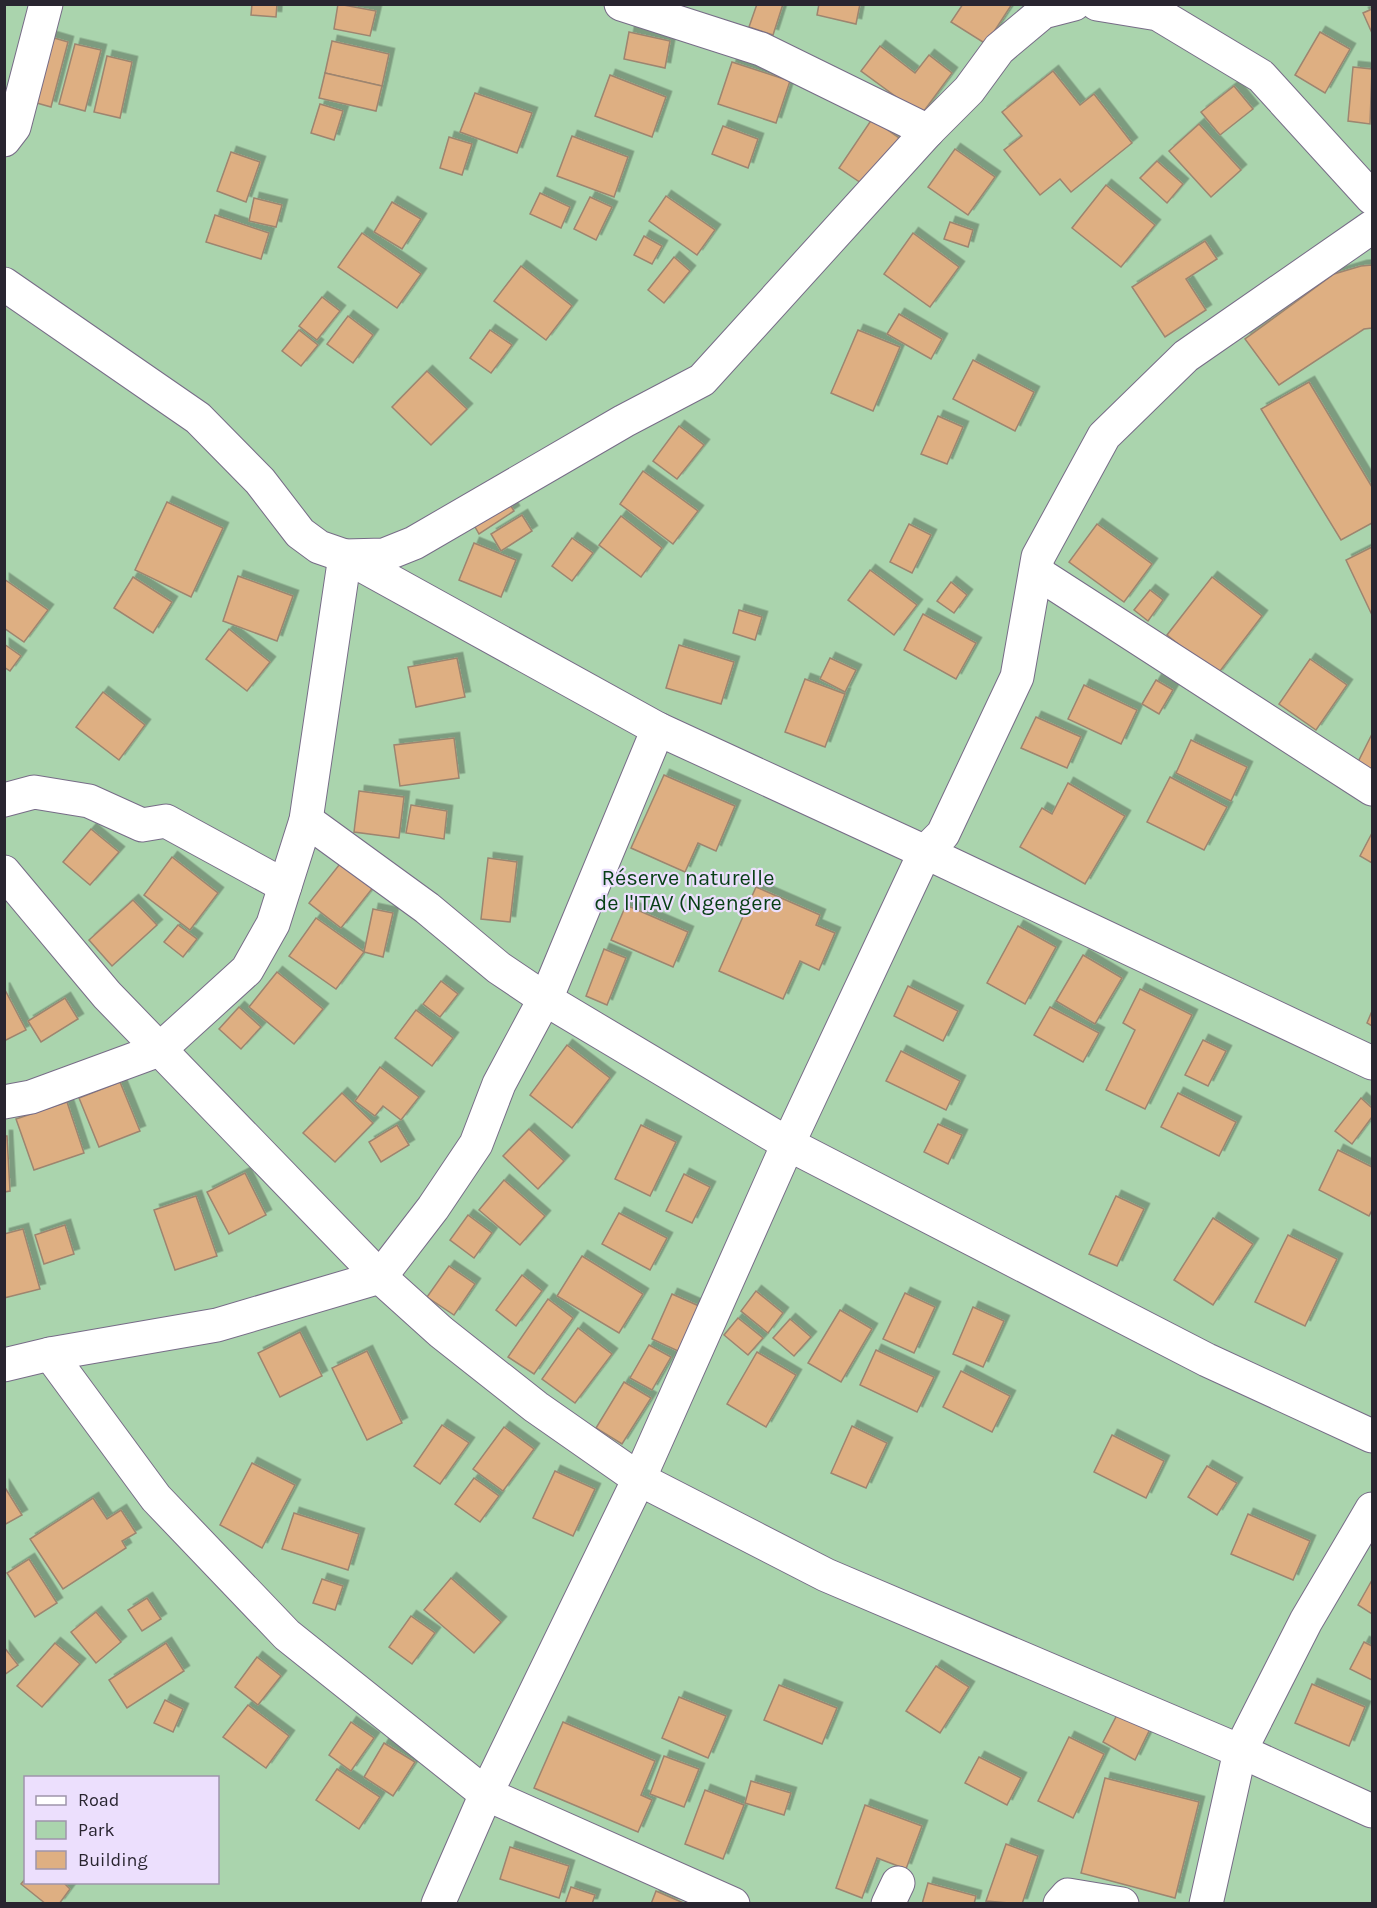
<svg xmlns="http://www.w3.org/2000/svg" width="1377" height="1908" viewBox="0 0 1377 1908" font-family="Karla,sans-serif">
  <defs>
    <filter id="shadow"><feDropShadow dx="5.5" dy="-5.5" stdDeviation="0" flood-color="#0004"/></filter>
  </defs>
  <rect width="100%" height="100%" fill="#ecdffd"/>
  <!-- green -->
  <path fill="#aad4ad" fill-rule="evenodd" d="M5 5H1372V1903L5 1904ZM26 1778H218V1882H26Z"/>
  <!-- building -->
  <g fill="#deaf82" stroke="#9d856f" stroke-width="1.5" filter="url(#shadow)">
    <polygon points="252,4 277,4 276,17 251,15"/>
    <polygon points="338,4 376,11 370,36 334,29"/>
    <polygon points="757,4 783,4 773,35 749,27"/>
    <polygon points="819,4 860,4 856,24 817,15"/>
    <polygon points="963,4 1012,4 986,44 951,22"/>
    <polygon points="1372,9 1372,33 1363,13"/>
    <polygon points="629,32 670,41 665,68 624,59"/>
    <polygon points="1320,32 1350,49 1325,93 1295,75"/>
    <polygon points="44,35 68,42 51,107 26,100"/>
    <polygon points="332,41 389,54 382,86 325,73"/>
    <polygon points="75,44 101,50 85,111 59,104"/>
    <polygon points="880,46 915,73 929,55 952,73 921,115 861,71"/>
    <polygon points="107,56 132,62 120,118 94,112"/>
    <polygon points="732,62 790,81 776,123 718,104"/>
    <polygon points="1353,67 1372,69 1370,124 1348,121"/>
    <polygon points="1053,71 1080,105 1094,94 1132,143 1071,192 1060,179 1040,195 1004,150 1022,136 1002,112"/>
    <polygon points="325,73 382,86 376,111 319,98"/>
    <polygon points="610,75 666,97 652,137 595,116"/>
    <polygon points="1234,86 1253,109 1220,135 1201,112"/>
    <polygon points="475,93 532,113 517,153 460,132"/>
    <polygon points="320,104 343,111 334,140 311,133"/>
    <polygon points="872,119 899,138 867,187 839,168"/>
    <polygon points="1199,124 1241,170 1211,197 1169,151"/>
    <polygon points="723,126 758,139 748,168 712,154"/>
    <polygon points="572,136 628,157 614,197 557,176"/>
    <polygon points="449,137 472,144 462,175 440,168"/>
    <polygon points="955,149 995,177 968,215 928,187"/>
    <polygon points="231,152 260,162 246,202 217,191"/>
    <polygon points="1157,161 1183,184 1167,203 1140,178"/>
    <polygon points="1106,185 1155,225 1121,267 1072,228"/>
    <polygon points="540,193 570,207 561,228 530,214"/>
    <polygon points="666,196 715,230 697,255 649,221"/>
    <polygon points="590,197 612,207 596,240 574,229"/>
    <polygon points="254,198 282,205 276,227 249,221"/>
    <polygon points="392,202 421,219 402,249 374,232"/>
    <polygon points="215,215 269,233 261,259 206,242"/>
    <polygon points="950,222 973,230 968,247 944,239"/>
    <polygon points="362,233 421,274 397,308 338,267"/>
    <polygon points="913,233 959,267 930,307 884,274"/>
    <polygon points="644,236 662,246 652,264 634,255"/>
    <polygon points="1205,241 1217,259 1186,279 1206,310 1165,337 1132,287"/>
    <polygon points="674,257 690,271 664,303 648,290"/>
    <polygon points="1372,265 1372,328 1364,329 1279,385 1245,339 1334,274 1361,266"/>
    <polygon points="521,266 572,306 546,340 494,301"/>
    <polygon points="322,297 340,311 317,340 299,326"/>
    <polygon points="899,314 942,339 931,359 887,334"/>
    <polygon points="348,316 373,335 353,363 327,344"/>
    <polygon points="299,330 318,345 301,366 282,351"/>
    <polygon points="490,330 512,345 491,373 470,358"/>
    <polygon points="858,330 900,347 873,411 831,393"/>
    <polygon points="973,360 1034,392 1015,431 953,399"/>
    <polygon points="427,371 467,409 431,445 392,407"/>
    <polygon points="1309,382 1372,487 1372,523 1341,540 1261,409"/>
    <polygon points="938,416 963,427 947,464 921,454"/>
    <polygon points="679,426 704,445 677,479 653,461"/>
    <polygon points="643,471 698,511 673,544 620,504"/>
    <polygon points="505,496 514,511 479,534 470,518"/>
    <polygon points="167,502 223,528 191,597 135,570"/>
    <polygon points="522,515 532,531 501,551 491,534"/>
    <polygon points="621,516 662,548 641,577 599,545"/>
    <polygon points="909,524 931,535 912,573 890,562"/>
    <polygon points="1097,524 1152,564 1124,602 1069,562"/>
    <polygon points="572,538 593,553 572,581 552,566"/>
    <polygon points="474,543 516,560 501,597 459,580"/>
    <polygon points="1372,547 1372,615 1346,560"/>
    <polygon points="870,570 917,605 894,635 848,600"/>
    <polygon points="238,576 293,596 277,641 223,621"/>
    <polygon points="133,577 172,602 153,633 114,608"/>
    <polygon points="1212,577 1262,616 1217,675 1167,635"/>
    <polygon points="4,579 48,610 24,642 4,628"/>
    <polygon points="951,582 967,595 954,613 937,601"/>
    <polygon points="1150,590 1163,600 1148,621 1134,610"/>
    <polygon points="739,610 762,617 755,640 733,633"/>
    <polygon points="923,614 976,643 956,679 904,650"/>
    <polygon points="229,629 270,662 247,691 206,659"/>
    <polygon points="4,644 21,656 10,671 4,667"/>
    <polygon points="679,645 734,662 721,704 666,688"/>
    <polygon points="457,658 465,697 416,707 408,667"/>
    <polygon points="830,658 856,670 845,692 820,679"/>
    <polygon points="1310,659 1347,685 1316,730 1279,704"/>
    <polygon points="805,679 845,694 825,747 785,732"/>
    <polygon points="1156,680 1173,690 1159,714 1142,704"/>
    <polygon points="1084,685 1137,710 1121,744 1068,719"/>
    <polygon points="103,692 145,725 119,760 76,727"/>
    <polygon points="1036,717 1081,737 1067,768 1021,748"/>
    <polygon points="1372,734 1372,772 1357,764"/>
    <polygon points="454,738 459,778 400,786 394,745"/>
    <polygon points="1191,740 1247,767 1231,801 1176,773"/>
    <polygon points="664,775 735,806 716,851 698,843 685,872 631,848"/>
    <polygon points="1170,777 1227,807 1204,850 1147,822"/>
    <polygon points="1068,783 1125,816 1085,884 1020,847 1042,808 1052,814"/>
    <polygon points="359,791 404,797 399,838 354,832"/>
    <polygon points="411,805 447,811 444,839 406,833"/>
    <polygon points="91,829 119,852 90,885 63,862"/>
    <polygon points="1372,833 1372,863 1360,856"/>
    <polygon points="172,857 218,893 190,930 144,895"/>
    <polygon points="488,858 517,862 510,922 481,919"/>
    <polygon points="343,860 375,885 341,928 309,903"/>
    <polygon points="756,887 820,915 816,925 835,933 819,970 800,961 783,999 719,971"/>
    <polygon points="133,900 157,925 112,966 89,940"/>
    <polygon points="626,905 688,932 673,967 611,940"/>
    <polygon points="373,909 393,913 383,957 364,952"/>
    <polygon points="316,918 364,952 336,989 289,956"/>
    <polygon points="178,925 197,939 183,957 164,942"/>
    <polygon points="1018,926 1056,947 1025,1004 987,983"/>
    <polygon points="604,949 626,958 607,1005 586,996"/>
    <polygon points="1083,955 1122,978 1095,1024 1056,1001"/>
    <polygon points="277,972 323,1009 294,1044 249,1007"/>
    <polygon points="441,981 458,994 440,1017 423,1004"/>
    <polygon points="908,986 958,1011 943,1041 894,1016"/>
    <polygon points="4,988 26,1030 4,1041"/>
    <polygon points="1140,989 1192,1015 1145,1109 1106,1090 1135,1030 1123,1023"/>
    <polygon points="65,998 78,1019 41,1042 28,1021"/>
    <polygon points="239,1007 261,1027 241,1049 219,1029"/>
    <polygon points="1050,1007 1099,1033 1083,1062 1034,1035"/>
    <polygon points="416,1010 453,1038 432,1066 395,1038"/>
    <polygon points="1372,1011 1372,1026 1367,1023"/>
    <polygon points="1203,1040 1226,1051 1208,1086 1185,1075"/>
    <polygon points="567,1045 610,1078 572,1128 530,1095"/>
    <polygon points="901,1051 960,1081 946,1110 886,1081"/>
    <polygon points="380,1067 419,1097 401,1120 383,1106 375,1116 355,1101"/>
    <polygon points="120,1082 140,1131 99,1147 79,1098"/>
    <polygon points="342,1093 373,1123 335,1162 303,1133"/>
    <polygon points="1178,1093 1236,1122 1219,1156 1161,1127"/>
    <polygon points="1361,1098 1372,1108 1372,1117 1352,1144 1335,1131"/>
    <polygon points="67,1102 84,1153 34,1170 16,1119"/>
    <polygon points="938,1124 962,1135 948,1164 924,1152"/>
    <polygon points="397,1125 409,1145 381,1162 369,1142"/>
    <polygon points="641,1125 676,1142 650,1196 615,1179"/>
    <polygon points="529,1129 564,1161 538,1189 503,1156"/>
    <polygon points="4,1136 7,1136 10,1191 4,1192"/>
    <polygon points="1338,1150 1372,1167 1372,1210 1369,1216 1319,1190"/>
    <polygon points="245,1173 266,1215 229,1234 207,1192"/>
    <polygon points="684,1174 710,1187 692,1223 666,1211"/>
    <polygon points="504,1180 545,1216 520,1245 479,1210"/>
    <polygon points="196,1196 217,1256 175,1270 154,1210"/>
    <polygon points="1116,1196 1144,1209 1117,1266 1089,1254"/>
    <polygon points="619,1213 667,1238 650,1270 602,1244"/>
    <polygon points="468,1215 492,1233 474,1258 450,1240"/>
    <polygon points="1213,1218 1253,1244 1213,1305 1174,1280"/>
    <polygon points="65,1225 74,1254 44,1264 35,1235"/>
    <polygon points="23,1229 40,1289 4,1298 4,1234"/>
    <polygon points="1288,1235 1337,1259 1305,1326 1255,1302"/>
    <polygon points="582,1256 643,1294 619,1333 557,1296"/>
    <polygon points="449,1266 475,1284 454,1315 427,1297"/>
    <polygon points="522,1275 542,1291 516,1326 496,1310"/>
    <polygon points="756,1291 783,1313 768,1333 741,1311"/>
    <polygon points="905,1293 935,1307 914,1353 883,1339"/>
    <polygon points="672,1294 699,1306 678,1351 652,1339"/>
    <polygon points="548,1299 573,1318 534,1374 508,1357"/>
    <polygon points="973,1307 1004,1321 983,1367 953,1354"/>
    <polygon points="840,1310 872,1329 841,1382 808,1363"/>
    <polygon points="738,1318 763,1338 748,1355 724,1335"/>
    <polygon points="790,1319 811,1337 794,1356 773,1338"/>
    <polygon points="578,1328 612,1354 575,1403 542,1379"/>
    <polygon points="300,1332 322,1376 280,1397 258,1353"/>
    <polygon points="649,1345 671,1357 652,1390 630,1378"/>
    <polygon points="876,1350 934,1377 917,1412 860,1385"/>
    <polygon points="367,1351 402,1423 367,1440 332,1368"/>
    <polygon points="757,1352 796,1375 766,1427 727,1404"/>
    <polygon points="961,1371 1010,1396 992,1432 943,1407"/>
    <polygon points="624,1382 651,1398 622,1444 596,1428"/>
    <polygon points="442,1425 469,1443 440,1484 414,1466"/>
    <polygon points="852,1426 887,1443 866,1488 831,1473"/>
    <polygon points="504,1427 534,1449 503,1491 473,1469"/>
    <polygon points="1112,1435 1164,1461 1146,1498 1094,1472"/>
    <polygon points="252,1463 295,1485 262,1548 220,1525"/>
    <polygon points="1207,1466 1237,1483 1217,1515 1188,1497"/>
    <polygon points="555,1471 595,1489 573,1536 533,1518"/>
    <polygon points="474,1478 499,1496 480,1522 455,1504"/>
    <polygon points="4,1486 22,1515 4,1525"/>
    <polygon points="93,1498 107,1519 121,1510 136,1533 122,1541 126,1548 63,1589 30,1539"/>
    <polygon points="294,1513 359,1534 348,1570 282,1549"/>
    <polygon points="1248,1514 1310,1541 1293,1580 1231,1554"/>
    <polygon points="29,1559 57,1603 35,1617 7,1573"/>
    <polygon points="451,1578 501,1622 474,1653 424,1610"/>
    <polygon points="322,1579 343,1586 335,1610 313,1603"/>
    <polygon points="1372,1580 1372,1614 1358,1605"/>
    <polygon points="147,1598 161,1619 142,1631 128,1610"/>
    <polygon points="96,1612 121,1642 96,1663 71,1632"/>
    <polygon points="411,1616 435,1633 412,1664 389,1647"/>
    <polygon points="1364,1642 1372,1646 1372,1680 1350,1669"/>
    <polygon points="55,1643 80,1664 42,1707 17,1686"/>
    <polygon points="166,1643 184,1671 127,1708 109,1680"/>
    <polygon points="4,1647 18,1665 4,1675"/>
    <polygon points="257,1657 281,1676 258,1705 235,1687"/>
    <polygon points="936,1666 969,1687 940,1733 906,1711"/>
    <polygon points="1312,1684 1365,1707 1349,1746 1295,1723"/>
    <polygon points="779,1685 837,1708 822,1744 764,1720"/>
    <polygon points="679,1697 726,1716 708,1758 662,1738"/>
    <polygon points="165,1700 183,1709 173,1732 154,1723"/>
    <polygon points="248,1705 289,1736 266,1768 223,1737"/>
    <polygon points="1118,1713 1150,1729 1135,1760 1103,1742"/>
    <polygon points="351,1722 374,1738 351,1771 329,1755"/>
    <polygon points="563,1722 655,1761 641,1795 652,1800 638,1832 534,1788"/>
    <polygon points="1069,1737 1104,1754 1073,1818 1038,1801"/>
    <polygon points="384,1743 415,1762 393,1796 364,1777"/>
    <polygon points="664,1756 699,1769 684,1807 650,1794"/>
    <polygon points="979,1757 1021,1778 1007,1805 965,1783"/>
    <polygon points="337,1769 380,1797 359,1829 316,1800"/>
    <polygon points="1105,1778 1199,1802 1175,1898 1081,1873"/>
    <polygon points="751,1781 791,1793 784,1815 745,1803"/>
    <polygon points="705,1790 744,1805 723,1859 685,1844"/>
    <polygon points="865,1805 922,1826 906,1869 877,1858 862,1898 836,1888"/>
    <polygon points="1006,1844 1038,1856 1022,1904 986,1901"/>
    <polygon points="510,1847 569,1866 559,1898 500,1879"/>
    <polygon points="26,1878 26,1882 63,1882 70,1889 59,1904 46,1904 21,1884"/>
    <polygon points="928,1883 976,1896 974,1904 922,1904"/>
    <polygon points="571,1887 595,1895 592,1904 565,1904"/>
    <polygon points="656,1891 686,1904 651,1904"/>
  </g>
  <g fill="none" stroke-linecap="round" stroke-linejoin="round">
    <defs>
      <g id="minor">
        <polyline points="621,4 761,49 928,131"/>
        <polyline points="1097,4 1158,14 1261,76 1372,198"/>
        <polyline points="4,140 14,127 46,4"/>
        <polyline points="4,284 198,418 260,481 300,533 319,547 345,556 658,729 925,852 1372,1063"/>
        <polyline points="1036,572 1372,789"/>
        <polyline points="4,800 34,792 89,801 142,825 166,821 285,886"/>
        <polyline points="306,820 427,908 499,968 545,999 788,1144 1207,1360 1372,1436"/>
        <polyline points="4,872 107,995 380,1277 441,1332 536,1407 639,1479 826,1575 1240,1751 1372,1811"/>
        <polyline points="4,1102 31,1097 159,1050 247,970 273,924 306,820 345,556 384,555 414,543 624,421 702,380 928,131 969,90 999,49 1043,12 1074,4"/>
        <polyline points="50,1354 156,1498 287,1635 486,1794 733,1904"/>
        <polyline points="4,1365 50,1354 217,1325 380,1277 433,1208 476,1144 499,1084 551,987 658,729"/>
        <polyline points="438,1904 486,1794 639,1479 788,1144 925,852 943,834 1017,677 1038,557 1104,436 1186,356 1372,227"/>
        <polyline points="888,1904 898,1883"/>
        <polyline points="1060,1904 1068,1895 1122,1904"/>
        <polyline points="1206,1904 1240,1751 1306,1621 1372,1509"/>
      </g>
    </defs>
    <!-- minor casing -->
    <use href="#minor" stroke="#776c87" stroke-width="35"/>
    <!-- minor -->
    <use href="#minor" stroke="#fff" stroke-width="33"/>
  </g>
  <g text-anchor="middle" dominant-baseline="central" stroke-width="4.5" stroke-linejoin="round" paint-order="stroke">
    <!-- park labels -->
    <g font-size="22" fill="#073f15" stroke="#ecdffd">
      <text x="688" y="878">Réserve naturelle<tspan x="688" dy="25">de l'ITAV (Ngengere</tspan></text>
    </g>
  </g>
  <!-- border -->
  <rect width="1377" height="1908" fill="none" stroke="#292530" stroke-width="12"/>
  <!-- legend -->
  <rect x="24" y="1776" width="195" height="108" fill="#ecdffd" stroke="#9e95ab" stroke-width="1.5"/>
  <rect x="36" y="1796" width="30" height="9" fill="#ffffff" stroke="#9e95ab" stroke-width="1.5"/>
  <text x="78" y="1806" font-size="18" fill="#292530">Road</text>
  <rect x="36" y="1821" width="30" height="18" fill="#aad4ad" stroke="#9e95ab" stroke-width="1.5"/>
  <text x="78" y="1836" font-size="18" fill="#292530">Park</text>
  <rect x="36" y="1851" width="30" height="18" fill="#deaf82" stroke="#9e95ab" stroke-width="1.5"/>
  <text x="78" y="1866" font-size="18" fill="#292530">Building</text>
</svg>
